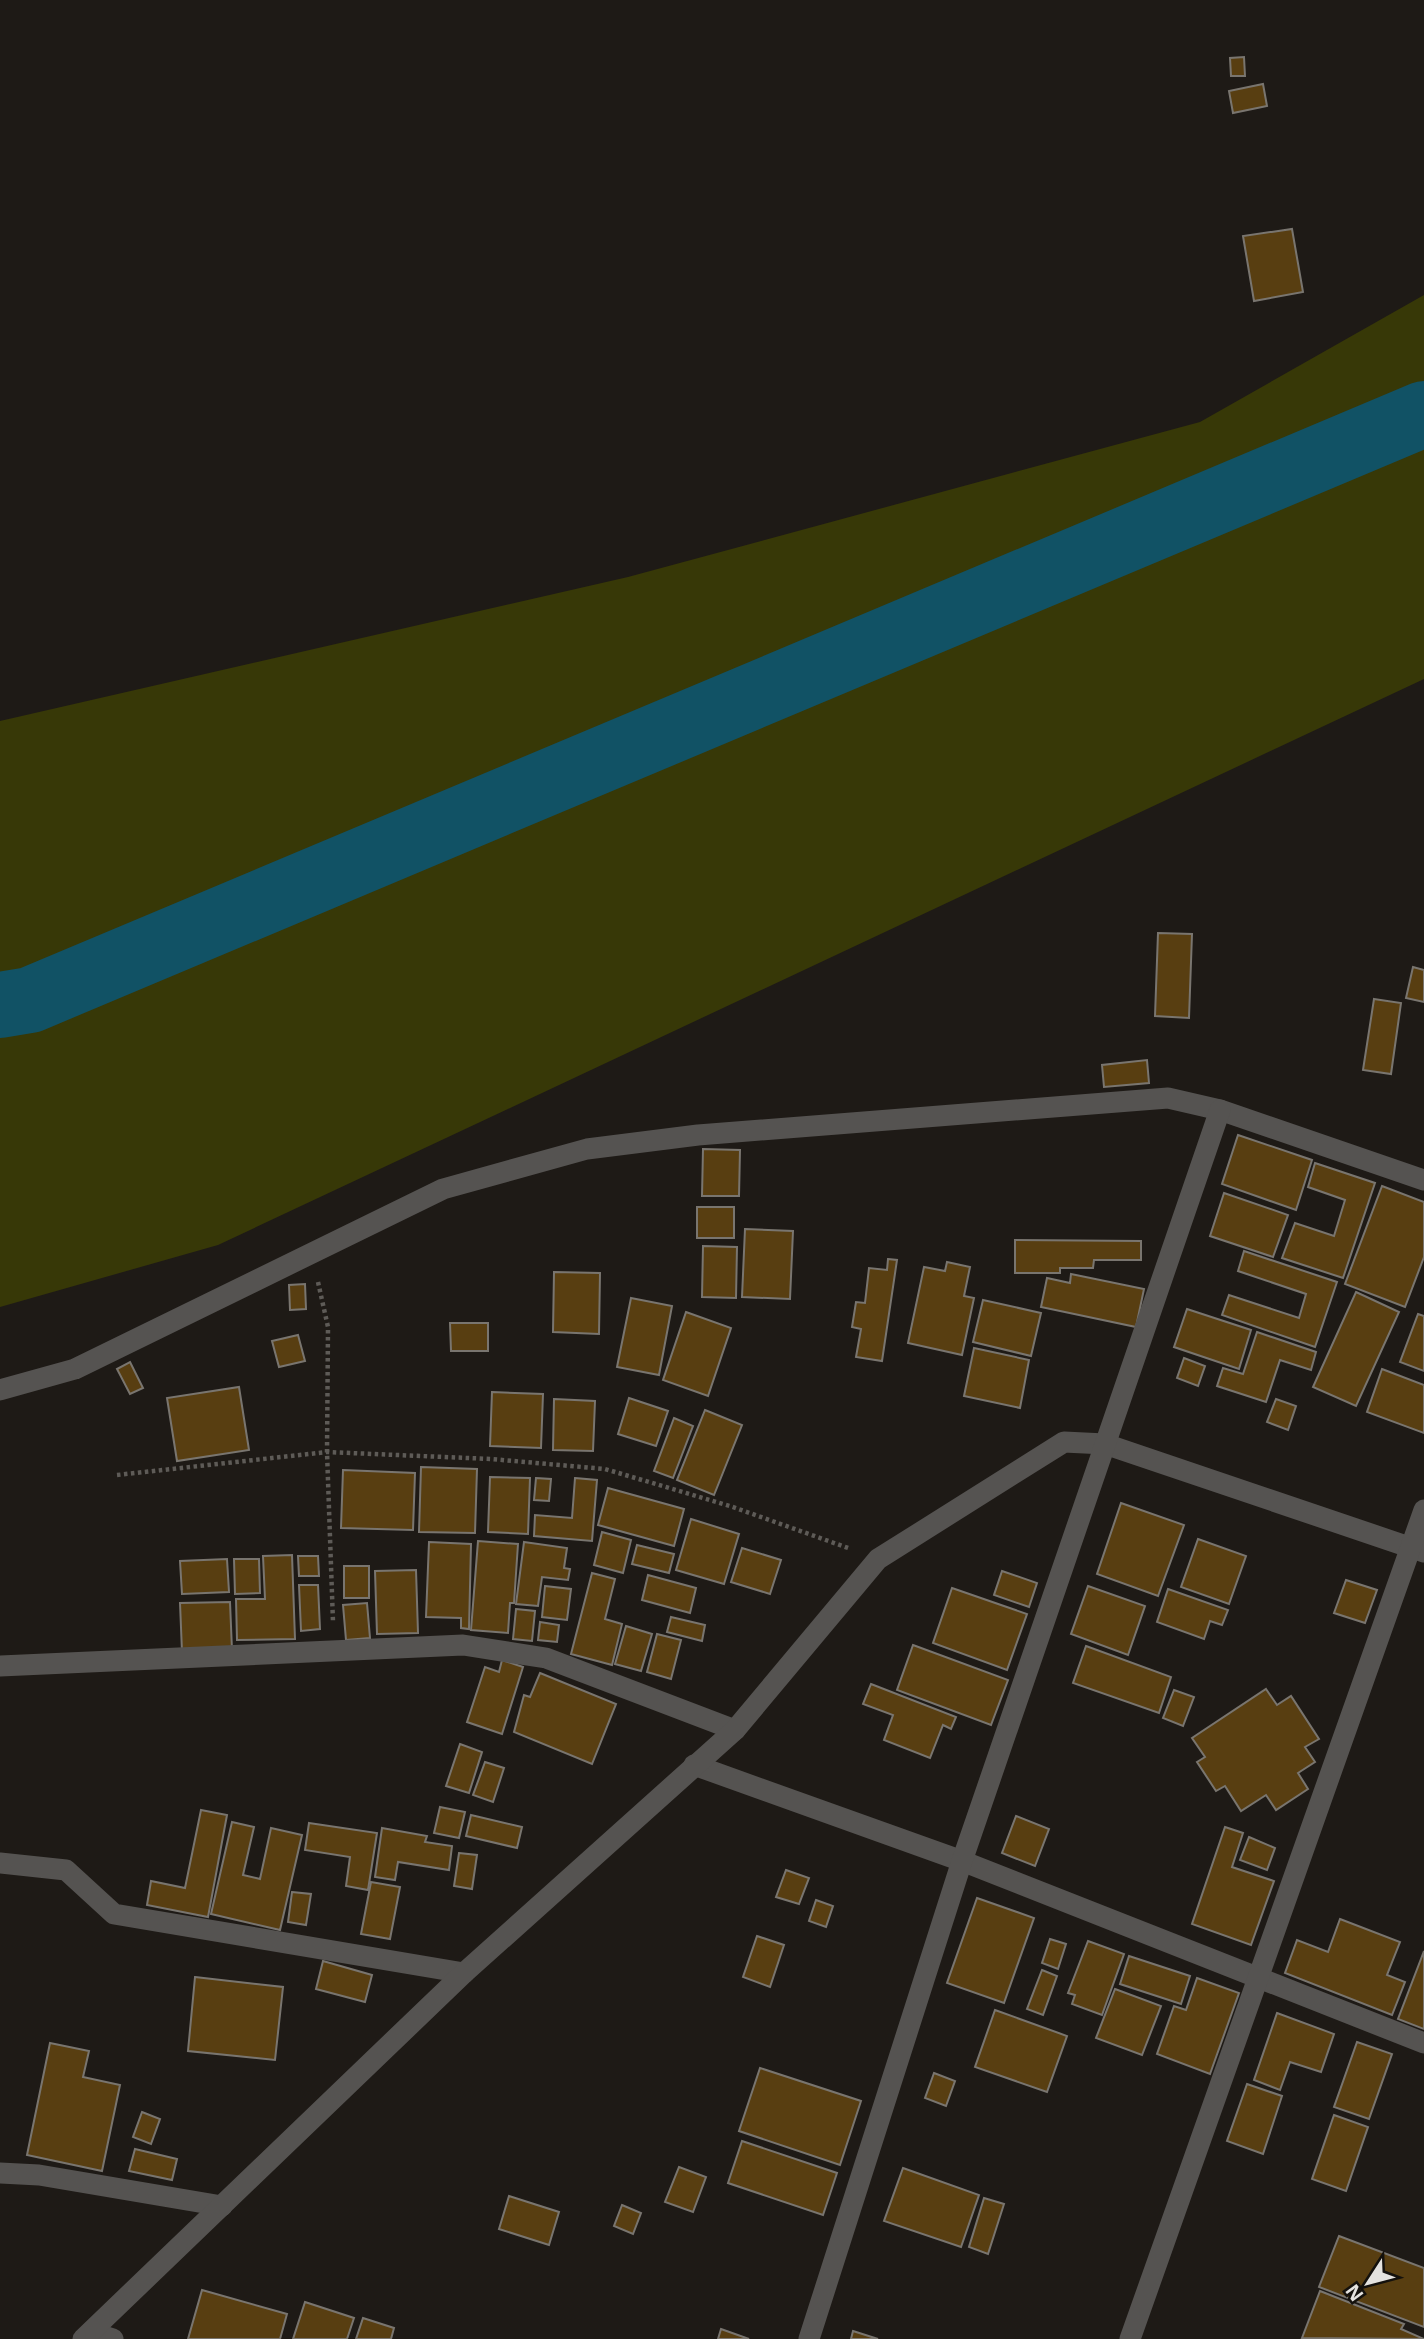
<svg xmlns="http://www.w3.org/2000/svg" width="1424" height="2339" viewBox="0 0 1424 2339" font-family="'Noto Sans',sans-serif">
  <rect width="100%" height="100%" fill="#1e1a16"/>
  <!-- green -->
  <polygon fill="#373807" points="1424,295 1424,679 218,1245 0,1307 0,721 628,577 1200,422"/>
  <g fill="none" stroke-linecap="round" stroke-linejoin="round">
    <!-- river -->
    <polyline stroke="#115265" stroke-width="66" points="0,1005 30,1000 1424,414"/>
  </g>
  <!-- building -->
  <g fill="#583e11" stroke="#79756f" stroke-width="2">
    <polygon points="1244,57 1245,76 1231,76 1230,58"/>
    <polygon points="1263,84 1267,106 1233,113 1229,91"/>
    <polygon points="1292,229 1303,292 1254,301 1243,236"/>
    <polygon points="1158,933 1192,934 1189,1018 1155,1016"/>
    <polygon points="1413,967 1424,970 1424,1002 1406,998"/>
    <polygon points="1374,999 1401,1003 1391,1074 1363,1070"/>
    <polygon points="1147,1060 1149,1083 1104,1087 1102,1065"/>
    <polygon points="1238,1135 1312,1160 1296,1210 1222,1184"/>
    <polygon points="703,1149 740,1150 739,1196 702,1196"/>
    <polygon points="1315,1163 1375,1183 1343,1278 1282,1258 1295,1223 1334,1236 1345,1200 1308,1187"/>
    <polygon points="1382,1186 1424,1202 1424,1257 1405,1307 1345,1284"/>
    <polygon points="1224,1193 1288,1215 1273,1257 1210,1236"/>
    <rect x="697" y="1207" width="37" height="31"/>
    <polygon points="745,1229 793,1231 790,1299 742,1297"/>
    <polygon points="1015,1240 1141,1241 1141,1260 1094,1260 1093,1268 1060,1268 1060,1273 1015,1273"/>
    <polygon points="703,1246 737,1247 736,1298 702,1297"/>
    <polygon points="1244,1251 1337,1282 1315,1347 1222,1315 1229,1295 1299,1318 1306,1294 1238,1271"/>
    <polygon points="888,1259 897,1260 882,1361 856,1357 861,1329 852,1327 856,1302 865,1303 869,1268 887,1270"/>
    <polygon points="947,1262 970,1267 964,1296 974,1298 962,1355 908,1343 924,1267 945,1271"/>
    <polygon points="554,1272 600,1273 599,1334 553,1332"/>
    <polygon points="1071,1274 1144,1289 1136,1327 1041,1307 1047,1278 1070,1283"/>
    <polygon points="305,1284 306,1309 290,1310 289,1285"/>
    <polygon points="1356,1292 1399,1312 1356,1406 1313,1387"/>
    <polygon points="631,1298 672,1306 659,1375 617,1367"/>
    <polygon points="983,1300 1041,1313 1031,1356 973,1342"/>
    <polygon points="1187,1309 1251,1330 1239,1369 1174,1347"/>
    <polygon points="686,1312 731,1328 708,1396 663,1380"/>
    <polygon points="1418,1314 1424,1316 1424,1371 1400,1362"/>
    <polygon points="450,1323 488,1323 488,1351 451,1351"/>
    <polygon points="1257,1332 1316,1352 1311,1370 1280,1360 1266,1402 1217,1386 1223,1368 1243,1374"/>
    <polygon points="298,1335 305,1361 279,1367 272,1341"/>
    <polygon points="974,1348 1029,1360 1020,1408 964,1396"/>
    <polygon points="1184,1358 1205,1366 1198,1386 1177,1378"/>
    <polygon points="130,1362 143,1388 130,1394 117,1369"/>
    <polygon points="1382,1369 1424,1385 1424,1433 1367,1412"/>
    <polygon points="239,1387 249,1450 177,1461 167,1398"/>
    <polygon points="492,1392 543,1394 541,1448 490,1446"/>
    <polygon points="629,1398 668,1411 656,1446 618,1434"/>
    <polygon points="554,1399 595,1401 593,1451 553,1450"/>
    <polygon points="1276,1399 1296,1406 1288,1430 1267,1422"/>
    <polygon points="705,1410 742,1425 714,1495 677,1480"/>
    <polygon points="674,1418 693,1426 673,1478 654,1471"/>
    <polygon points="421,1467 477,1469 475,1533 419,1532"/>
    <polygon points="343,1470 415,1473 413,1530 341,1528"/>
    <polygon points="490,1477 530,1478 528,1534 488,1532"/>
    <polygon points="536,1478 551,1479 549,1501 534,1500"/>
    <polygon points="575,1478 597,1480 592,1541 534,1536 535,1515 572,1518"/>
    <polygon points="608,1488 684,1509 674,1546 598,1525"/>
    <polygon points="1121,1503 1184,1525 1158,1596 1097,1574"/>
    <polygon points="691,1519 739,1534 724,1584 676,1570"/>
    <polygon points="602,1532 631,1540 623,1573 594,1565"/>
    <polygon points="1198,1539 1246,1556 1229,1604 1181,1587"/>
    <polygon points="478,1541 518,1544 514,1603 510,1603 508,1633 471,1630"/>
    <polygon points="429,1542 471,1544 469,1629 461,1628 461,1618 426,1617"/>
    <polygon points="524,1542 567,1548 564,1568 570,1569 568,1580 542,1577 538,1606 516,1604"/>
    <polygon points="637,1545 674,1554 669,1573 632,1564"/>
    <polygon points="742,1548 781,1560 770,1594 731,1582"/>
    <polygon points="292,1555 295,1639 237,1640 236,1599 265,1599 263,1556"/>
    <polygon points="298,1556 318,1556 319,1576 299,1576"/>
    <polygon points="227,1559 229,1592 182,1594 180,1561"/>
    <polygon points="234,1559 259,1559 260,1593 235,1594"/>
    <rect x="344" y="1566" width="25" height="32"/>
    <polygon points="416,1570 418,1633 377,1634 375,1571"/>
    <polygon points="1002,1571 1037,1583 1029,1607 994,1595"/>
    <polygon points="592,1573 615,1579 605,1619 622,1624 612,1665 571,1654"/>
    <polygon points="648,1575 696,1588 690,1613 642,1600"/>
    <polygon points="1346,1580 1377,1590 1365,1623 1334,1613"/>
    <polygon points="299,1585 318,1585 320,1629 301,1631"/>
    <polygon points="545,1586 571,1589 567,1620 542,1617"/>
    <polygon points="1088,1586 1145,1606 1128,1655 1071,1634"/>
    <polygon points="952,1588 1027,1614 1007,1670 933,1643"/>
    <polygon points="1168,1589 1228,1610 1222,1625 1210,1621 1204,1639 1157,1622"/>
    <polygon points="230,1602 232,1650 182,1652 180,1603"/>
    <polygon points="367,1603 370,1638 346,1640 343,1605"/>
    <polygon points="516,1609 535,1611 532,1641 513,1639"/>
    <polygon points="671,1617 705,1625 702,1641 667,1632"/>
    <polygon points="540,1622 559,1625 557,1642 538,1640"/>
    <polygon points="626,1626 652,1634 641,1671 615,1664"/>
    <polygon points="657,1634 681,1640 671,1679 647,1672"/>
    <polygon points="913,1645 1008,1680 991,1725 897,1690"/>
    <polygon points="1086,1646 1171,1677 1159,1713 1073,1683"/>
    <polygon points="502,1660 523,1667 502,1734 467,1722 485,1667 499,1672"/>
    <polygon points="540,1673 616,1704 592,1764 514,1732 524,1695 530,1697"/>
    <polygon points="871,1684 956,1717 951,1729 943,1725 930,1758 884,1740 893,1715 863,1704"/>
    <polygon points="1266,1689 1277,1705 1291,1696 1319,1739 1305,1747 1315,1762 1298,1773 1308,1789 1276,1810 1266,1795 1241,1811 1225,1786 1216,1791 1197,1762 1205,1757 1192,1738"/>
    <polygon points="1174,1690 1194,1697 1183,1726 1163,1718"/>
    <polygon points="460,1744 482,1752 469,1793 446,1786"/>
    <polygon points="485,1762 504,1768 493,1802 473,1795"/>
    <polygon points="440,1807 465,1812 459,1838 434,1833"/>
    <polygon points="201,1810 227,1815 208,1917 147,1905 151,1881 185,1888"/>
    <polygon points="471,1815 522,1827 517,1848 466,1836"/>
    <polygon points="1016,1816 1049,1829 1035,1866 1002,1853"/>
    <polygon points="232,1822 254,1827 243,1875 260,1879 271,1828 302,1835 280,1930 211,1914"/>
    <polygon points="309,1823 377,1833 368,1890 346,1886 350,1857 305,1850"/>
    <polygon points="1225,1827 1243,1833 1232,1867 1274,1881 1251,1945 1192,1924"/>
    <polygon points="382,1828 427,1836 425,1842 452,1846 449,1870 398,1862 395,1880 375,1877"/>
    <polygon points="1249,1837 1275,1848 1267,1870 1240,1860"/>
    <polygon points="459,1853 477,1855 472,1889 454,1886"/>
    <polygon points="786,1870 809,1878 799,1904 776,1897"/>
    <polygon points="371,1882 400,1887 390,1939 361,1934"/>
    <polygon points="292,1892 311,1894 306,1925 288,1922"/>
    <polygon points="977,1898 1034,1918 1004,2003 947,1983"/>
    <polygon points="816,1900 833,1906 826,1927 809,1921"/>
    <polygon points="1340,1919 1400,1942 1387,1975 1405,1982 1392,2015 1285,1973 1297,1940 1328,1952"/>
    <polygon points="757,1936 784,1945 770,1987 743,1977"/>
    <polygon points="1050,1939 1066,1944 1058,1969 1042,1963"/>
    <polygon points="1088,1941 1124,1954 1102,2015 1072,2004 1075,1995 1068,1993"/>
    <polygon points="1424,1951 1424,2029 1398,2019"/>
    <polygon points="1129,1956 1190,1976 1181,2004 1120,1984"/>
    <polygon points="323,1961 372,1975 365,2002 316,1989"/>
    <polygon points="1042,1970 1057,1976 1043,2015 1027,2009"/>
    <polygon points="195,1977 283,1987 275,2060 188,2051"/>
    <polygon points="1197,1978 1239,1993 1210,2074 1157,2054 1174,2006 1186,2010"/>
    <polygon points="1115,1989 1161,2006 1142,2055 1096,2038"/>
    <polygon points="995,2010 1067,2036 1047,2092 975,2067"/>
    <polygon points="1277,2013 1334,2034 1321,2072 1290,2062 1280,2090 1254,2080"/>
    <polygon points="1357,2042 1392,2054 1369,2119 1334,2107"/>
    <polygon points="50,2043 89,2051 83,2077 120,2085 102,2171 27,2155"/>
    <polygon points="760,2068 861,2101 840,2165 739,2131"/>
    <polygon points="934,2073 955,2081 946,2106 925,2098"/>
    <polygon points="1247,2084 1282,2096 1263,2154 1227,2141"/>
    <polygon points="142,2112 160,2119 151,2144 133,2137"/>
    <polygon points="1334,2115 1368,2127 1346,2191 1312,2179"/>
    <polygon points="742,2141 837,2173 823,2215 728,2183"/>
    <polygon points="135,2149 177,2159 172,2180 129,2171"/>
    <polygon points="679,2167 706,2177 693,2212 665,2202"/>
    <polygon points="903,2168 979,2195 961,2247 884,2221"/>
    <polygon points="509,2196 559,2212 549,2245 499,2229"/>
    <polygon points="984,2198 1004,2204 988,2254 969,2247"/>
    <polygon points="622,2205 641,2213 633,2234 614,2226"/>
    <polygon points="1339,2236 1424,2268 1424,2327 1319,2287"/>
    <polygon points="202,2290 287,2314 280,2339 188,2339"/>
    <polygon points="1320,2291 1404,2324 1401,2329 1424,2339 1302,2338"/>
    <polygon points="305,2302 354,2318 347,2339 293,2339"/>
    <polygon points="363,2318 394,2328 391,2339 356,2339"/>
    <polygon points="721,2329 749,2339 718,2339"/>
    <polygon points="853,2331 878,2339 851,2339"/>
  </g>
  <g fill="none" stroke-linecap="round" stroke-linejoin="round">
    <!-- path -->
    <g stroke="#5e5b57" stroke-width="4.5" stroke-dasharray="3.5 3.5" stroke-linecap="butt">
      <polyline points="318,1282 328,1327 327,1452 333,1622"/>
      <polyline points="117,1475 327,1452 491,1459 605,1469 730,1506 851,1549"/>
    </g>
    <!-- minor -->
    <g stroke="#555351" stroke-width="21">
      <polyline points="0,1390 75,1369 443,1189 587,1149 698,1135 1168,1098 1220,1110 1424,1180"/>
      <polyline points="0,1666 463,1645 546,1658 735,1730"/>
      <polyline points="694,1765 962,1861 1424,2043"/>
      <polyline points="0,1863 66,1870 114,1914 464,1973"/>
      <polyline points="0,2173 39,2175 222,2206"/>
      <polyline points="91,2332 113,2339"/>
      <polyline points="83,2339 464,1973 735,1730 878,1559 1064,1442 1105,1444 1424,1552"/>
      <polyline points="809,2339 962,1861 1220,1110"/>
      <polyline points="1130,2339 1424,1510"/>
    </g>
  </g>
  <!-- north arrow -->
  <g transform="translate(1368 2283) rotate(234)" stroke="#14110d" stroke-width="5" paint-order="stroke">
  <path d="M0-5L12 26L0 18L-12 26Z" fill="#e4e2df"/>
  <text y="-10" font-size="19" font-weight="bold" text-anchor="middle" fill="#e4e2df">N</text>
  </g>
</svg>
